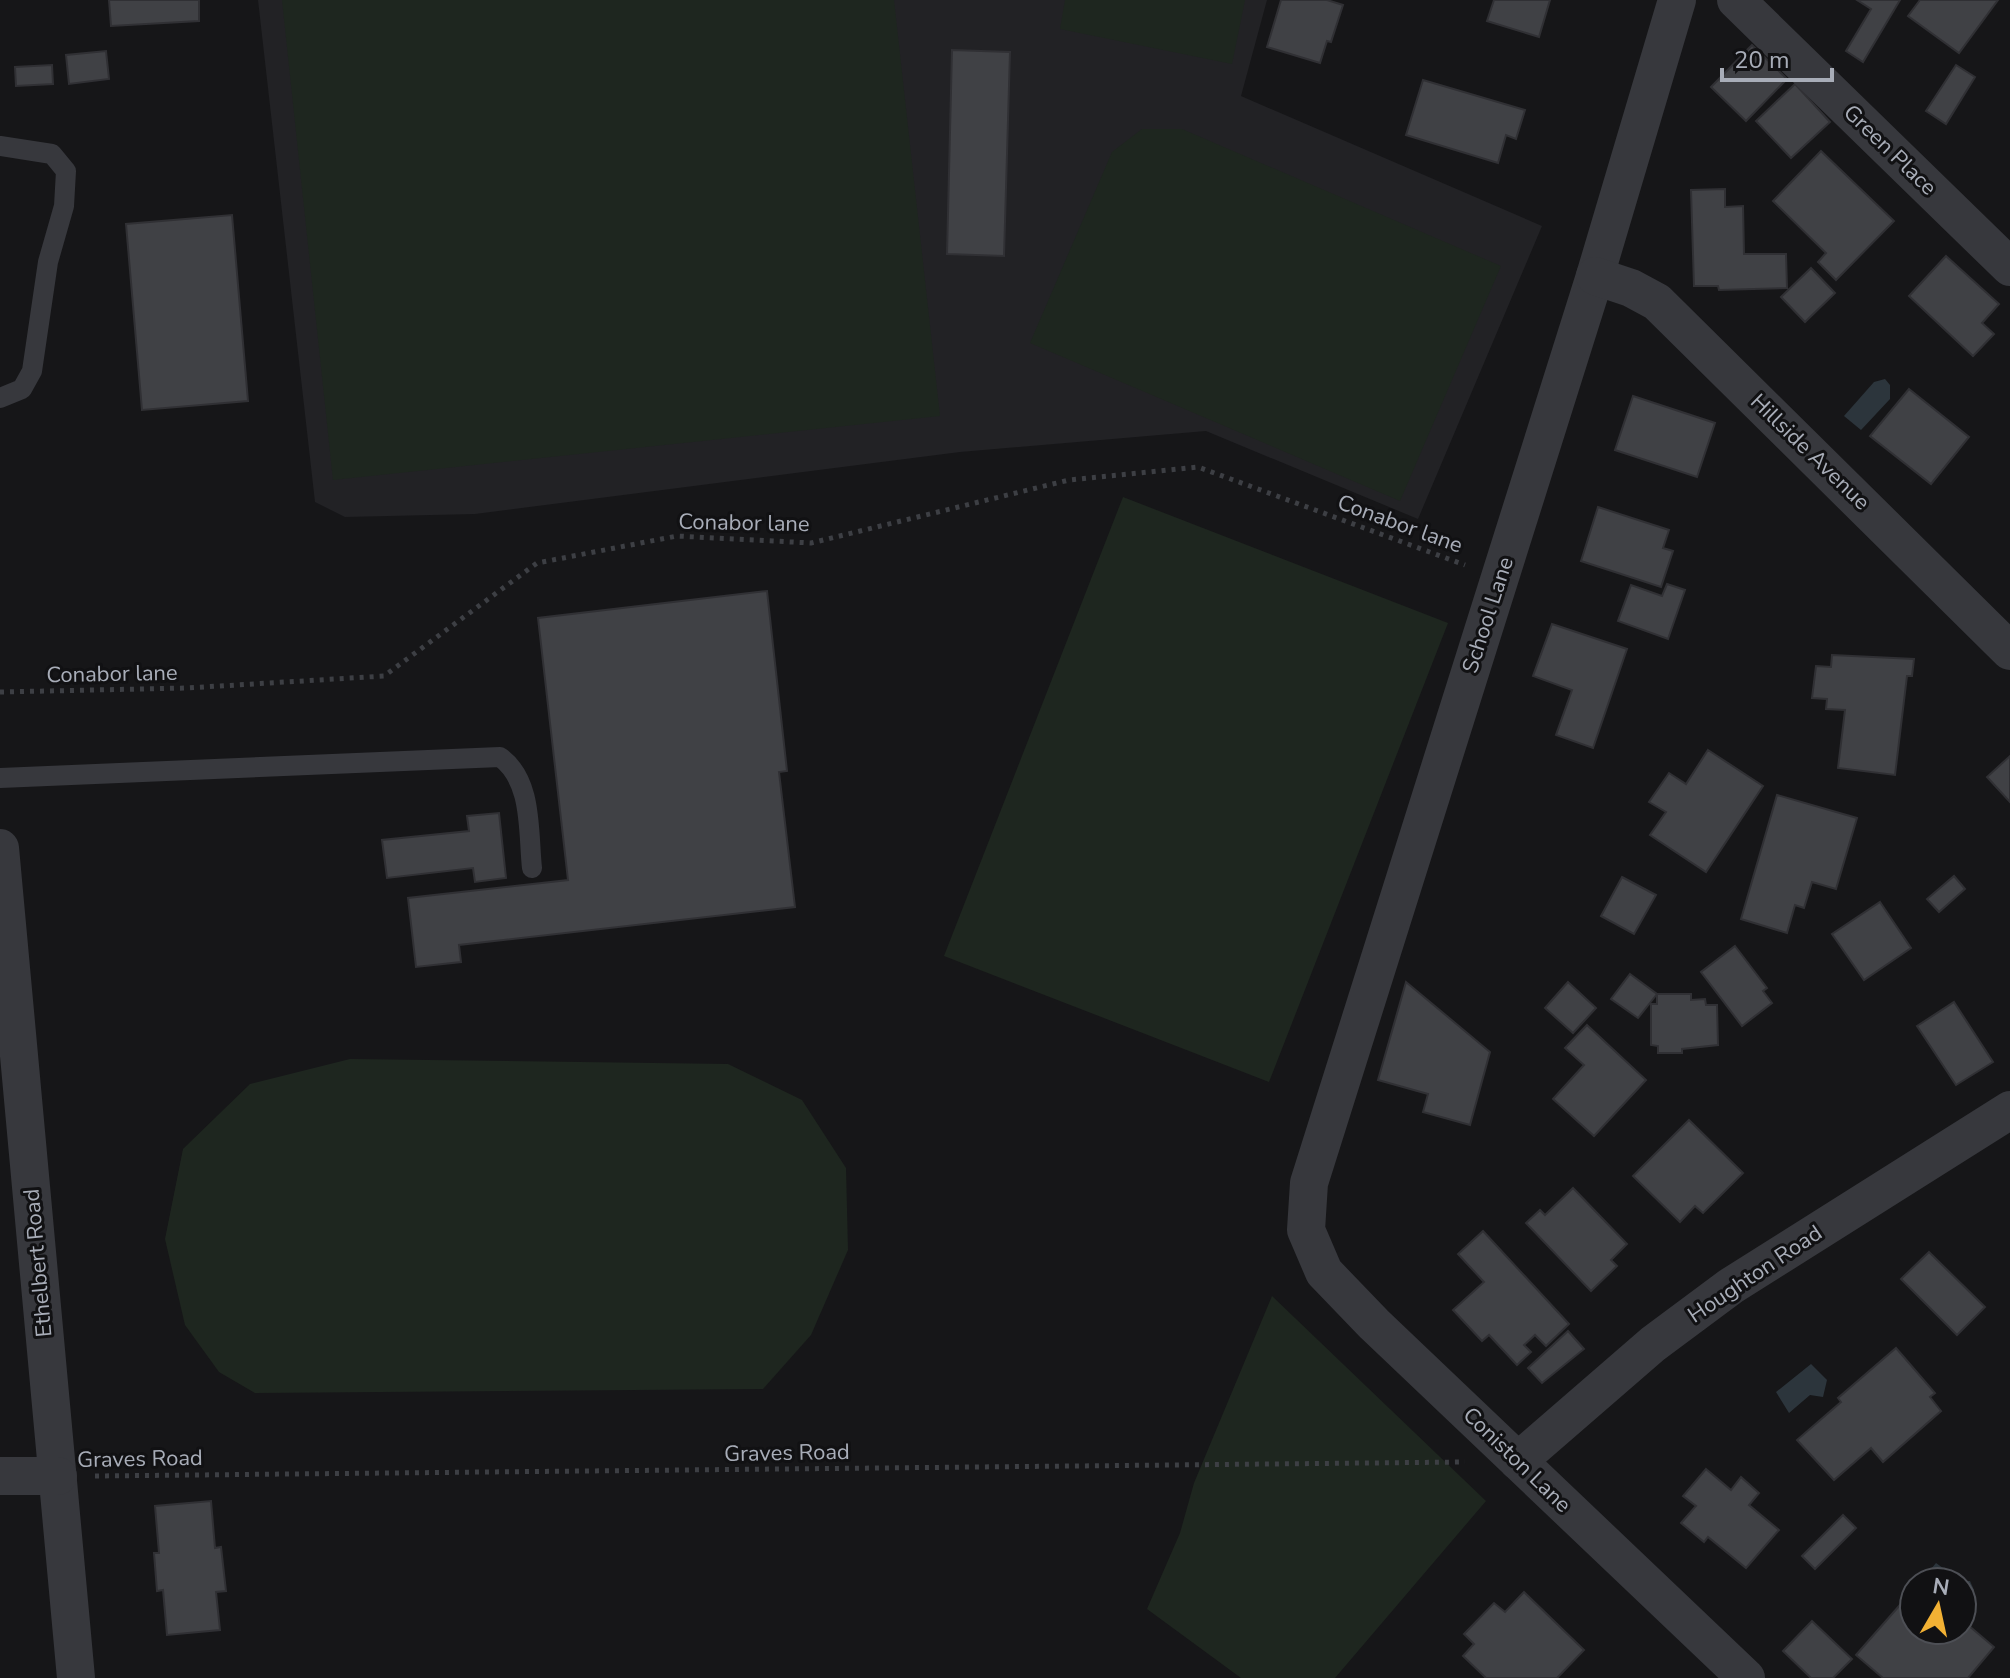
<svg xmlns="http://www.w3.org/2000/svg" width="2010" height="1678" viewBox="0 0 2010 1678" font-family="'Nunito Sans',sans-serif">
  <rect width="100%" height="100%" fill="#161618"/>
  <!-- built -->
  <polygon fill="#222225" points="258,0 1267,0 1241,96 1542,226 1418,519 1206,431 960,452 475,514 345,517 315,502"/>
  <!-- green -->
  <g fill="#1e261f">
    <polygon points="282,0 894,0 940,416 333,480"/>
    <polygon points="1065,0 1245,0 1232,64 1060,29"/>
    <polygon points="1142,129 1182,129 1501,266 1400,501 1030,343 1112,152"/>
    <polygon points="1123,497 1448,623 1269,1082 944,956"/>
    <polygon points="350,1059 728,1064 802,1100 846,1168 848,1250 811,1335 763,1389 255,1393 219,1372 185,1325 165,1239 183,1149 250,1084"/>
    <polygon points="1272,1296 1486,1501 1335,1678 1241,1678 1147,1609 1180,1533 1194,1483"/>
  </g>
  <!-- water -->
  <g fill="#2c353c">
    <polygon points="1885,379 1890,385 1890,399 1861,430 1844,416 1874,382"/>
    <polygon points="1811,1364 1827,1380 1823,1397 1810,1395 1789,1413 1776,1392"/>
    <polygon points="1936,1563 1961,1581 1970,1581 1974,1590 1962,1604 1962,1582 1933,1582 1926,1575"/>
  </g>
  <!-- building -->
  <g fill="#404145" stroke="#303034" stroke-width="2">
    <polygon points="109,0 199,0 199,21 111,26"/>
    <polygon points="1281,0 1327,0 1343,5 1331,42 1327,41 1320,63 1267,47"/>
    <polygon points="1494,0 1550,0 1539,37 1487,21"/>
    <polygon points="1857,0 1900,0 1863,62 1846,51 1871,9"/>
    <polygon points="1920,0 1998,0 1959,53 1908,16"/>
    <polygon points="1752,45 1787,79 1746,121 1711,87"/>
    <polygon points="952,50 1010,52 1004,256 947,254"/>
    <polygon points="106,51 109,79 69,84 66,55"/>
    <polygon points="52,65 53,84 16,86 15,67"/>
    <polygon points="1956,65 1975,77 1946,124 1926,111"/>
    <polygon points="1423,80 1525,110 1516,139 1506,135 1498,163 1406,135"/>
    <polygon points="1795,84 1830,122 1791,158 1756,121"/>
    <polygon points="1821,151 1894,221 1836,280 1818,262 1826,253 1773,201"/>
    <polygon points="1725,189 1725,207 1743,206 1744,254 1786,254 1787,288 1719,290 1718,286 1694,286 1691,190"/>
    <polygon points="232,215 248,401 142,410 126,224"/>
    <polygon points="1946,256 1999,304 1982,323 1994,334 1973,356 1909,296"/>
    <polygon points="1811,268 1835,293 1805,322 1781,297"/>
    <polygon points="1909,389 1969,437 1931,484 1870,436"/>
    <polygon points="1633,396 1715,423 1697,477 1615,450"/>
    <polygon points="1598,507 1669,530 1663,548 1673,551 1661,587 1581,561"/>
    <polygon points="1667,584 1685,590 1668,639 1618,621 1631,585 1662,596"/>
    <polygon points="767,591 787,771 779,772 795,907 459,945 461,962 416,967 408,898 568,880 538,618"/>
    <polygon points="1552,624 1627,649 1593,748 1556,735 1572,690 1533,676"/>
    <polygon points="1832,655 1914,659 1912,676 1907,676 1895,775 1838,768 1845,710 1826,709 1827,699 1812,698 1816,666 1831,667"/>
    <polygon points="1708,750 1763,786 1706,872 1650,835 1666,812 1649,802 1669,773 1686,784"/>
    <polygon points="2010,756 2010,802 1987,777"/>
    <polygon points="1777,795 1857,818 1836,889 1812,882 1804,908 1795,905 1787,933 1741,919"/>
    <polygon points="499,813 506,878 475,882 473,868 387,878 382,840 469,831 467,816"/>
    <polygon points="1954,876 1965,889 1939,912 1927,899"/>
    <polygon points="1622,877 1656,895 1634,934 1601,916"/>
    <polygon points="1880,902 1911,948 1864,980 1832,934"/>
    <polygon points="1735,946 1767,988 1763,991 1772,1003 1742,1026 1701,972"/>
    <polygon points="1630,974 1657,994 1638,1018 1611,999"/>
    <polygon points="1406,982 1490,1052 1470,1125 1423,1112 1428,1094 1378,1080"/>
    <polygon points="1568,982 1596,1008 1573,1033 1545,1008"/>
    <polygon points="1657,994 1691,994 1691,1000 1705,999 1706,1005 1717,1005 1718,1045 1682,1049 1682,1053 1658,1053 1658,1046 1651,1045 1651,1004 1657,1004"/>
    <polygon points="1954,1002 1993,1062 1956,1085 1917,1026"/>
    <polygon points="1587,1025 1646,1080 1594,1136 1553,1099 1584,1065 1565,1048"/>
    <polygon points="1689,1120 1743,1173 1703,1213 1695,1206 1680,1222 1633,1176"/>
    <polygon points="1573,1188 1627,1244 1611,1260 1617,1266 1591,1291 1526,1223 1540,1210 1545,1215"/>
    <polygon points="1483,1231 1569,1324 1546,1346 1535,1335 1524,1345 1531,1352 1517,1365 1489,1335 1482,1341 1453,1310 1484,1282 1458,1254"/>
    <polygon points="1929,1252 1985,1307 1957,1335 1901,1279"/>
    <polygon points="1568,1331 1584,1349 1542,1383 1528,1368"/>
    <polygon points="1896,1348 1935,1393 1930,1397 1941,1411 1883,1462 1871,1448 1834,1480 1797,1440 1841,1402 1838,1398"/>
    <polygon points="1706,1469 1731,1490 1741,1477 1759,1493 1749,1505 1779,1530 1746,1568 1708,1537 1704,1542 1681,1523 1696,1506 1683,1496"/>
    <polygon points="211,1501 215,1548 221,1547 226,1591 216,1592 220,1630 167,1635 163,1590 157,1591 154,1553 159,1553 155,1506"/>
    <polygon points="1843,1515 1856,1528 1815,1569 1802,1556"/>
    <polygon points="1914,1589 1914,1630 1962,1630 1962,1620 1994,1647 1968,1678 1883,1678 1856,1655"/>
    <polygon points="1524,1592 1584,1650 1557,1678 1486,1678 1463,1656 1474,1644 1464,1634 1494,1603 1505,1612"/>
    <polygon points="1812,1621 1852,1659 1833,1678 1811,1678 1783,1651"/>
  </g>
  <g fill="none" stroke-linecap="round" stroke-linejoin="round">
    <!-- path -->
    <g stroke="#3d3f44" stroke-width="5" stroke-dasharray="4 6" stroke-linecap="butt">
      <polyline points="0,692 187,688 384,676 537,563 677,536 811,543 1069,480 1198,467 1465,565"/>
      <polyline points="95,1476 1465,1462"/>
    </g>
    <!-- lane -->
    <g stroke="#37383d" stroke-width="20">
      <polyline points="0,146 52,154 66,171 64,206 48,262 32,371 22,389 0,398"/>
      <path d="M0 778 500 757C533 781 528 831 532 868"/>
    </g>
    <!-- street -->
    <g stroke="#37383d" stroke-width="38">
      <polyline points="1677,0 1595,276 1309,1183 1306,1230 1324,1272 1374,1324 1746,1678"/>
      <polyline points="1736,0 2010,267"/>
      <polyline points="1595,276 1631,288 1657,302 2010,651"/>
      <polyline points="0,848 76,1678"/>
      <polyline points="1518,1461 1653,1344 1731,1286 2010,1110"/>
      <polyline points="0,1476 58,1476"/>
    </g>
  </g>
  <g text-anchor="middle" dominant-baseline="central" stroke-width="6" stroke-linejoin="round" paint-order="stroke">
    <!-- street labels -->
    <g font-size="22" fill="#a8adb8" stroke="#111113">
      <text transform="translate(1890 150) rotate(44)">Green Place</text>
      <text transform="translate(1810 452) rotate(44)">Hillside Avenue</text>
      <text transform="translate(744 523) rotate(1)">Conabor lane</text>
      <text transform="translate(1400 524) rotate(20)">Conabor lane</text>
      <text transform="translate(1488 615) rotate(-72)">School Lane</text>
      <text transform="translate(112 674) rotate(-1)">Conabor lane</text>
      <text transform="translate(38 1263) rotate(-95)">Ethelbert Road</text>
      <text transform="translate(1755 1274) rotate(-34)">Houghton Road</text>
      <text transform="translate(787 1453) rotate(-1)">Graves Road</text>
      <text transform="translate(140 1459) rotate(-1)">Graves Road</text>
      <text transform="translate(1517 1460) rotate(44)">Coniston Lane</text>
    </g>
  </g>
  <!-- north arrow -->
  <g transform="translate(1938 1606) rotate(9)"><circle r="38" fill="#111113" stroke="#4d4f55" stroke-width="2"/>
  <path d="M0-6L14 30L0 20L-14 30Z" fill="#f2b134"/>
  <text y="-12" font-size="22" font-weight="bold" text-anchor="middle" fill="#a8adb8">N</text>
  </g>
  <!-- scale -->
  <path d="M1722 68v12h110v-12" fill="none" stroke="#a8adb8" stroke-width="4"/>
  <text x="1734" y="68" font-size="24" fill="#a8adb8" stroke="#111113" stroke-width="6" paint-order="stroke">20 m</text>
</svg>
